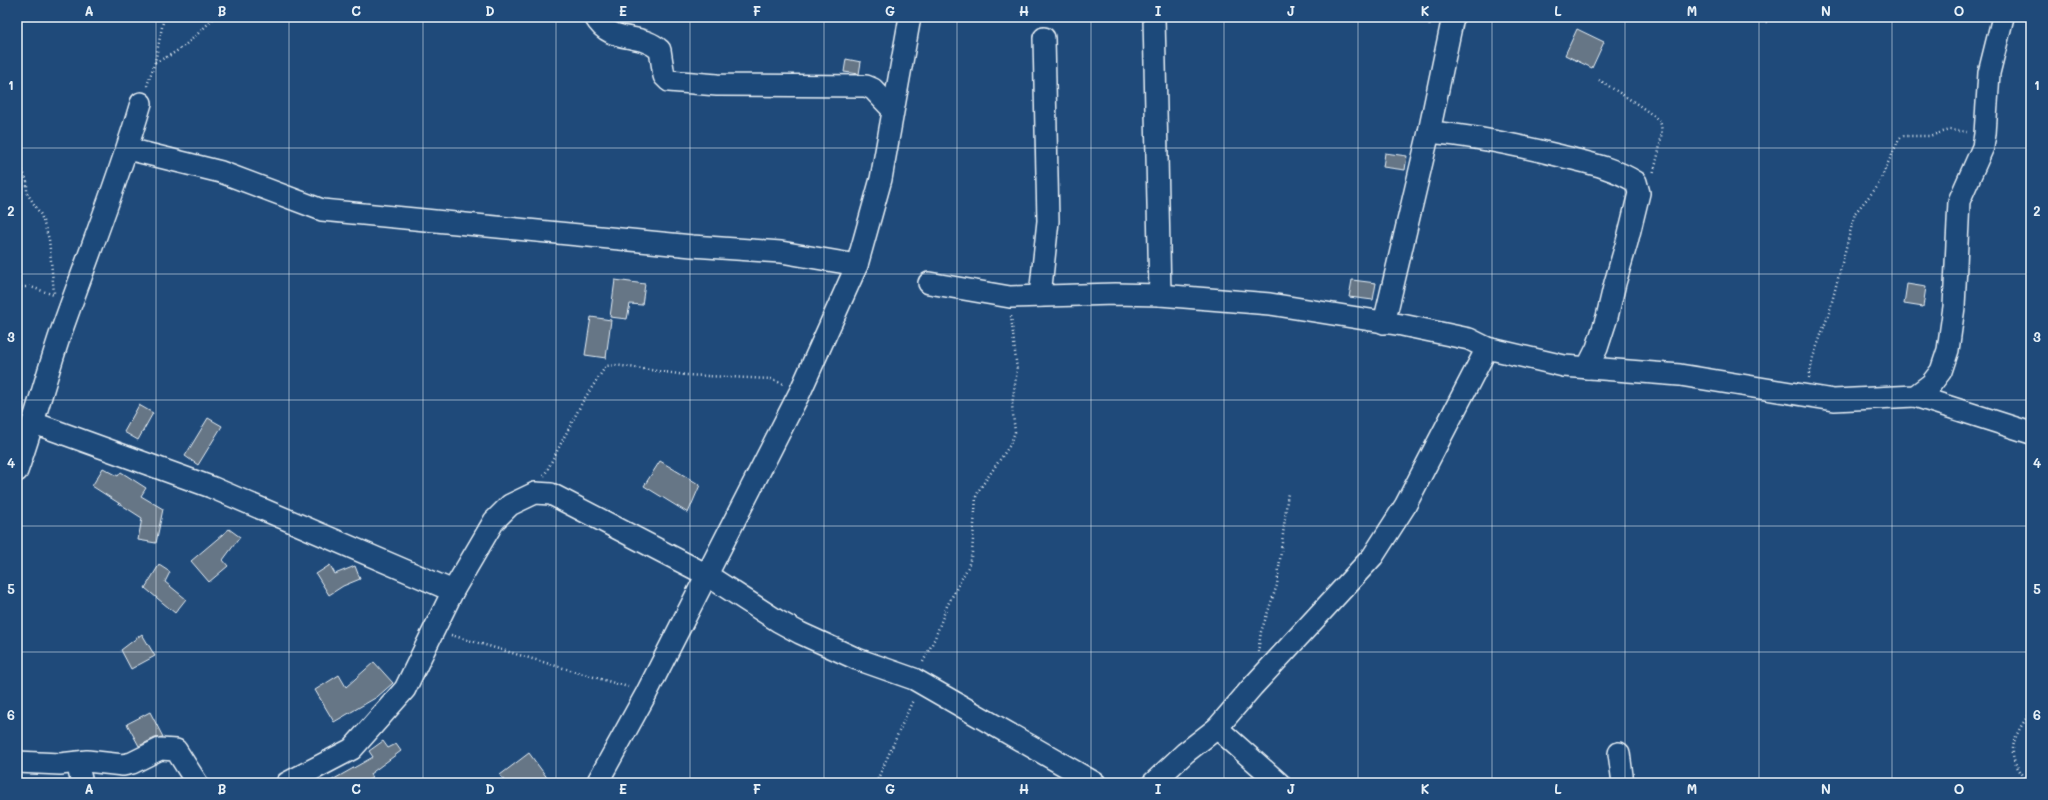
<svg xmlns="http://www.w3.org/2000/svg" width="2048" height="800" viewBox="0 0 2048 800" font-family="Mali,sans-serif">
  <rect width="100%" height="100%" fill="#1f4a7a"/>
  <filter id="ink" filterUnits="userSpaceOnUse"><feTurbulence type="fractalNoise" baseFrequency=".025" numOctaves="2"/><feDisplacementMap in="SourceGraphic" scale="8" xChannelSelector="R" yChannelSelector="G"/><feConvolveMatrix kernelMatrix="1 2 1 2 8 2 1 2 1" color-interpolation-filters="sRGB"/></filter>
  <g filter="url(#ink)">
    <!-- building -->
    <g fill="#667686" stroke="#e8f1f8">
      <polygon points="1577,29 1604,42 1592,68 1565,55"/>
      <polygon points="846,59 861,62 859,74 844,72"/>
      <polygon points="1385,153 1407,156 1405,170 1383,167"/>
      <polygon points="615,280 645,284 642,305 630,304 627,319 610,317"/>
      <polygon points="1352,280 1376,283 1373,300 1349,297"/>
      <polygon points="1907,284 1926,287 1923,307 1904,304"/>
      <polygon points="591,317 611,320 606,358 585,355"/>
      <polygon points="139,405 153,413 138,440 124,432"/>
      <polygon points="208,418 222,426 198,465 185,456"/>
      <polygon points="660,461 700,485 688,513 644,486"/>
      <polygon points="103,468 118,476 121,472 146,488 141,496 163,509 156,543 138,540 142,518 92,486"/>
      <polygon points="229,529 240,537 223,560 228,566 209,582 191,561"/>
      <polygon points="159,565 170,572 165,582 186,599 175,613 145,588"/>
      <polygon points="330,565 335,574 355,566 360,579 343,586 329,595 316,574"/>
      <polygon points="142,634 155,656 131,669 121,650"/>
      <polygon points="374,662 393,683 377,697 334,722 315,690 339,675 346,687"/>
      <polygon points="150,712 163,737 155,738 139,746 127,724"/>
      <polygon points="383,741 388,748 396,744 401,751 370,774 372,778 363,783 327,783 373,757 369,751"/>
      <polygon points="529,753 551,783 506,783 500,775"/>
    </g>
    <g fill="none" stroke-linecap="round" stroke-linejoin="round">
      <defs>
        <g id="minor">
          <path d="M595 17C611 45 639 31 660 50L664 76 669 81 717 85 866 86 873 89 892 109"/>
          <polyline points="1154,17 1160,295"/>
          <path d="M1429 132C1474 136 1517 145 1561 156 1588 163 1612 167 1636 182L1639 193 1627 242 1615 283 1607 317 1597 348 1587 368"/>
          <polyline points="128,149 221,172 322,210 692,246 781,252 857,265"/>
          <polyline points="929,283 1010,297 1115,294 1160,295 1270,304 1402,325 1469,339 1487,348 1564,366 1680,375 1834,400 1915,396 1931,384 1941,371 1948,350 1954,307 1959,201 1983,147 1985,134 1989,73 2003,17"/>
          <polyline points="1040,296 1048,221 1044,38"/>
          <polyline points="1384,323 1429,132 1453,17"/>
          <polyline points="1915,396 2031,433"/>
          <polyline points="34,423 211,487 453,591"/>
          <path d="M17 471C33 426 45 380 60 335 87 258 118 182 141 103"/>
          <polyline points="1217,728 1279,783"/>
          <polyline points="1619,753 1623,783"/>
          <polyline points="17,762 60,764 87,761 123,765 132,763 160,749 176,750 197,783"/>
          <polyline points="77,763 82,783"/>
          <polyline points="287,783 352,749 405,689 453,591 494,521 510,505 535,493 551,494 707,575 778,621 800,633 857,659 914,679 1095,783"/>
          <polyline points="597,783 646,694 800,392 857,265 881,179 910,17"/>
          <polyline points="1153,783 1185,753 1217,728 1253,686 1373,556 1405,506 1487,348"/>
        </g>
      </defs>
      <!-- minor casing -->
      <use href="#minor" stroke="#e8f1f8" stroke-width="24"/>
      <!-- path -->
      <g stroke="#e8f1f8" stroke-width="2.5" stroke-dasharray="1 3" stroke-linecap="butt">
        <polyline points="1428,17 1430,27"/>
        <polyline points="1755,17 1767,22"/>
        <path d="M155 62C182 52 195 36 215 17"/>
        <path d="M1599 80C1610 87 1655 114 1660 122 1665 131 1656 164 1653 174"/>
        <polyline points="147,86 155,62 164,17"/>
        <polyline points="17,165 21,167 27,181 27,193 41,215 49,239 54,293"/>
        <polyline points="17,287 31,287 54,295"/>
        <polyline points="1809,378 1813,357 1829,313 1855,213 1877,187 1899,139 1902,136 1929,136 1950,130 1967,132"/>
        <polyline points="544,476 583,401 606,366 615,365 686,375 771,379 783,384"/>
        <polyline points="451,635 628,687"/>
        <polyline points="1258,652 1261,632 1277,585 1288,492"/>
        <polyline points="923,662 935,638 947,606 968,567 972,553 976,497 979,490 1010,445 1015,432 1012,405 1017,370 1011,316"/>
        <polyline points="876,783 913,700"/>
        <path d="M2031 783C2003 758 2011 739 2031 712"/>
      </g>
      <!-- minor -->
      <use href="#minor" stroke="#1f4a7a" stroke-width="21"/>
    </g>
  </g>
  <!-- grid -->
  <path fill="none" stroke="#e8f1f8" stroke-width="1" stroke-opacity="0.55" d="M156 17V783M289 17V783M423 17V783M556 17V783M690 17V783M824 17V783M957 17V783M1091 17V783M1224 17V783M1358 17V783M1492 17V783M1625 17V783M1759 17V783M1892 17V783M17 148H2031M17 274H2031M17 400H2031M17 526H2031M17 652H2031"/>
  <!-- margin -->
  <rect width="2048" height="800" fill="none" stroke="#1f4a7a" stroke-width="44"/>
  <rect x="22" y="22" width="2004" height="756" fill="none" stroke="#e8f1f8" stroke-width="1.5"/>
  <g font-size="13" text-anchor="middle" font-weight="bold" fill="#e8f1f8">
    <text x="89" y="16">A</text>
    <text x="222" y="16">B</text>
    <text x="356" y="16">C</text>
    <text x="490" y="16">D</text>
    <text x="623" y="16">E</text>
    <text x="757" y="16">F</text>
    <text x="890" y="16">G</text>
    <text x="1024" y="16">H</text>
    <text x="1158" y="16">I</text>
    <text x="1291" y="16">J</text>
    <text x="1425" y="16">K</text>
    <text x="1558" y="16">L</text>
    <text x="1692" y="16">M</text>
    <text x="1826" y="16">N</text>
    <text x="1959" y="16">O</text>
    <text x="11" y="90">1</text>
    <text x="2037" y="90">1</text>
    <text x="11" y="216">2</text>
    <text x="2037" y="216">2</text>
    <text x="11" y="342">3</text>
    <text x="2037" y="342">3</text>
    <text x="11" y="468">4</text>
    <text x="2037" y="468">4</text>
    <text x="11" y="594">5</text>
    <text x="2037" y="594">5</text>
    <text x="11" y="720">6</text>
    <text x="2037" y="720">6</text>
    <text x="89" y="794">A</text>
    <text x="222" y="794">B</text>
    <text x="356" y="794">C</text>
    <text x="490" y="794">D</text>
    <text x="623" y="794">E</text>
    <text x="757" y="794">F</text>
    <text x="890" y="794">G</text>
    <text x="1024" y="794">H</text>
    <text x="1158" y="794">I</text>
    <text x="1291" y="794">J</text>
    <text x="1425" y="794">K</text>
    <text x="1558" y="794">L</text>
    <text x="1692" y="794">M</text>
    <text x="1826" y="794">N</text>
    <text x="1959" y="794">O</text>
  </g>
</svg>
